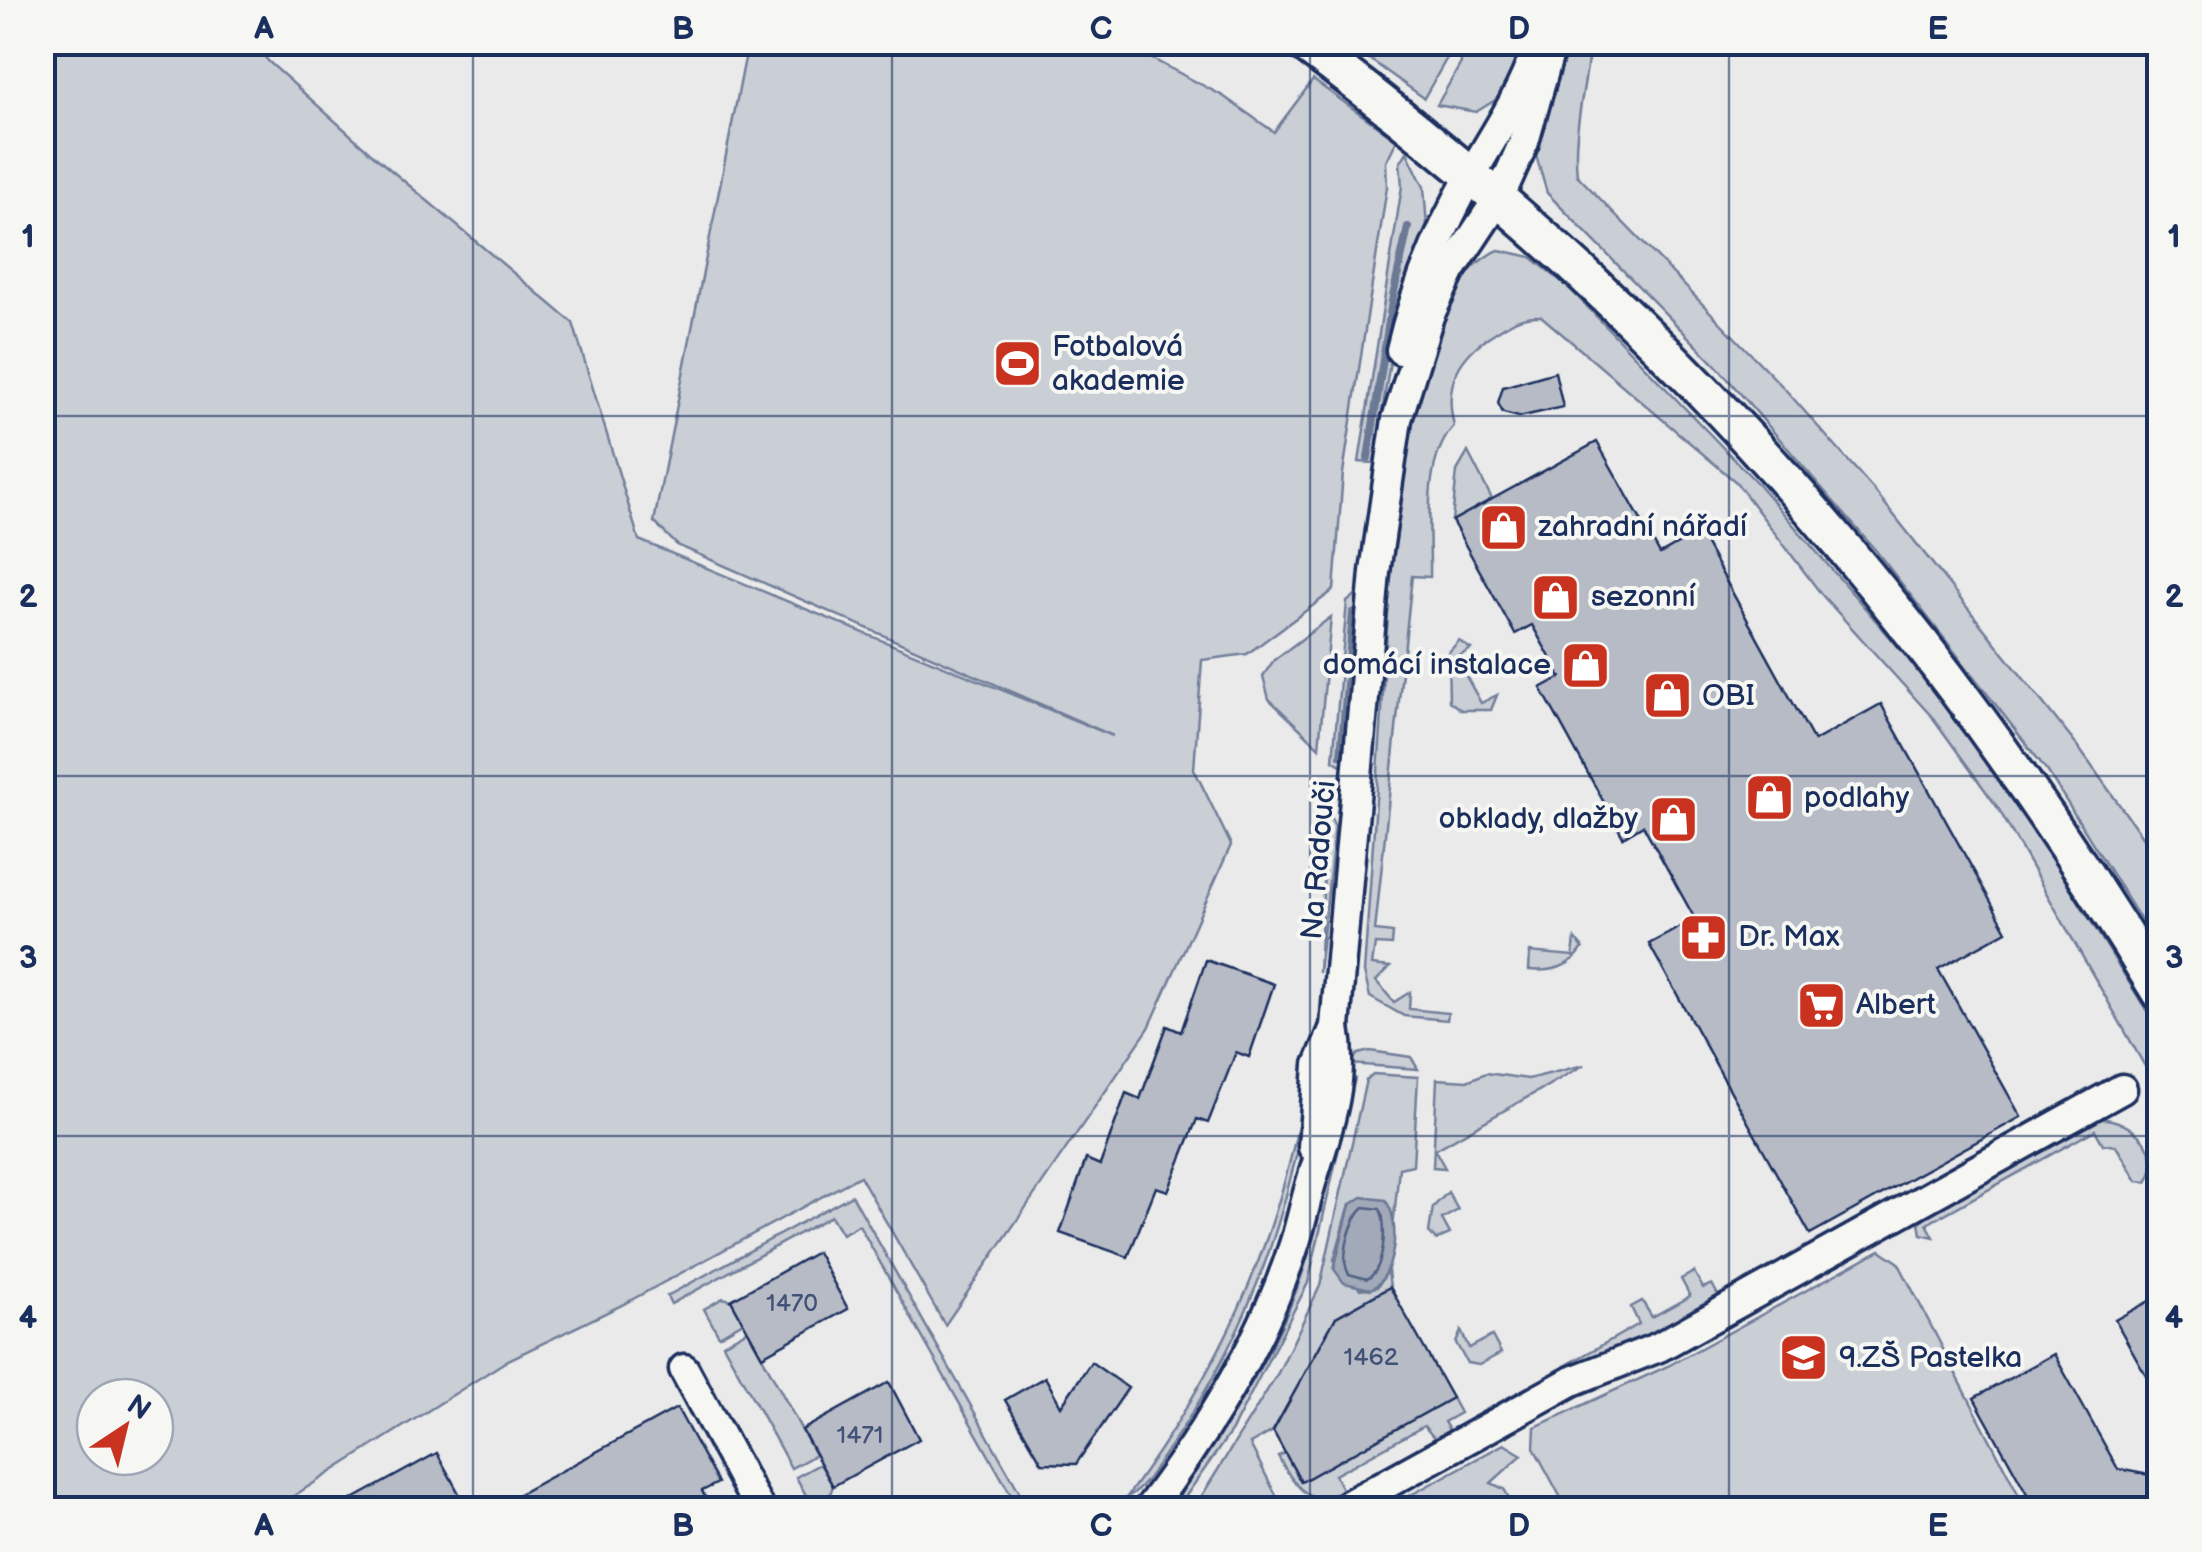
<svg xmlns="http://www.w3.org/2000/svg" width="2202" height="1552" viewBox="0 0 2202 1552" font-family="'Balsamiq Sans',sans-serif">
  <rect width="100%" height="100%" fill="#e9eae9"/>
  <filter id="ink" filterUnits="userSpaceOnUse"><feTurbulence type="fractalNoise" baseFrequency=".01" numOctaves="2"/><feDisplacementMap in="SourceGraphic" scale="20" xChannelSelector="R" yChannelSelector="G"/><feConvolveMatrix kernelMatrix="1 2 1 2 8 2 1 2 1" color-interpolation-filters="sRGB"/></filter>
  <g filter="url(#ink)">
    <!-- green -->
    <g fill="#caced5" stroke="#727e9a" stroke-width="2.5" fill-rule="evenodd">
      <path d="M42 43H253L269 62 373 155 573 323 639 540 1113 736 677 545 654 522 748 43H1122L1223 96 1274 132 1313 80 1397 140 1386 162 1387 187 1343 473 1334 590 1247 654 1202 660 1194 769 1231 845 1149 1028 945 1325 860 1176 622 1305 508 1360 273 1509H43ZM95 1397H155V1457H95Z"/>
      <polygon points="1347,43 1445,43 1448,56 1424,98"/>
      <polygon points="1460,43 1528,43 1505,94 1476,112 1437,105 1461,63"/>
      <path d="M1565 43H1590C1586 87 1572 131 1577 175L1784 388 1874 490 2078 747 2159 860V949L2048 772 1877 552 1714 363 1547 193 1536 155 1537 134Z"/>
      <polygon points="1407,152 1424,187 1427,227 1392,349 1374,463 1359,462 1402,186 1400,163"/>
      <path d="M1499 250 1531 257 1567 286 1759 485 1908 658 2014 798 2160 1032 2159 1091 1998 808 1933 718 1822 595 1736 482 1541 316C1521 315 1512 322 1496 332 1459 355 1443 383 1454 426 1421 462 1431 532 1430 577L1412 576 1375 931 1393 933 1392 945 1375 944 1372 965 1390 967 1376 981 1394 1002 1410 992 1409 1009 1448 1013 1447 1020 1404 1016 1370 997 1364 972C1370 891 1375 810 1381 729 1387 632 1397 287 1499 250Z"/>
      <polygon points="1468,452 1492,499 1452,521 1457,471"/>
      <polygon points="1362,590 1345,763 1341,765 1333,760 1347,602"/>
      <polygon points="1331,617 1319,747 1269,699 1263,676 1274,660"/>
      <polygon points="1459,641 1471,649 1456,658 1481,703 1497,695 1491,710 1461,710 1449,701 1448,653"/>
      <polygon points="1327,810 1335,827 1319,973"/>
      <path d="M1575 939 1583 948C1570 968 1552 972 1529 970L1530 952 1573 956Z"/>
      <polygon points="1370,1051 1411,1057 1418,1069 1349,1064 1358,1054"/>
      <polygon points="1584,1065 1435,1150 1445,1168 1433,1167 1437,1079 1467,1081 1486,1073 1528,1079"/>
      <path d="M1347 1073 1355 1078 1308 1283 1232 1430 1176 1510 1181 1493C1225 1426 1275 1355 1301 1277 1324 1212 1335 1141 1347 1073Z"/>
      <polygon points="1373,1074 1418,1077 1413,1165 1399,1168 1394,1218 1385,1200 1350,1204 1334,1260 1360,1289 1377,1287 1388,1271 1390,1287 1336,1317 1273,1431 1250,1444 1276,1495 1277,1509 1193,1510 1278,1373 1320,1286 1366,1080"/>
      <path d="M1304 1097C1306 1123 1299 1147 1292 1172 1268 1273 1226 1367 1167 1451 1155 1467 1145 1489 1127 1497 1219 1370 1275 1252 1304 1097Z"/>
      <path d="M2101 1119C2130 1118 2167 1153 2147 1182L2137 1181 2116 1146 2103 1144 2095 1130 1927 1224 1934 1237 1921 1234 1919 1223 1928 1214Z"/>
      <polygon points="1448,1192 1458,1210 1442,1219 1450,1234 1436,1240 1429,1232 1433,1207"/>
      <polygon points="852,1195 1029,1509 1019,1509 859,1225 842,1234 831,1216 671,1304 667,1296"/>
      <polygon points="1880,1250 1898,1262 2026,1509 1544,1509 1561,1498 1534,1448 1535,1427 1668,1366"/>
      <polygon points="1694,1272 1703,1288 1712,1284 1719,1297 1651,1336 1567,1369 1565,1366 1639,1324 1631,1307 1642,1301 1652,1317 1690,1296 1681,1279"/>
      <polygon points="723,1298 731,1300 743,1322 719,1336 704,1309"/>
      <polygon points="748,1330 815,1455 791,1468 723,1344"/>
      <polygon points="1461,1331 1469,1348 1492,1336 1501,1353 1479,1365 1467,1363 1456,1343"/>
      <path d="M1452 1398 1460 1413 1444 1422 1451 1433 1436 1440 1424 1426 1335 1475 1342 1489C1311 1513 1292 1482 1278 1456L1285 1453 1300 1481Z"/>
      <polygon points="1504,1444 1522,1455 1491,1483 1504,1489 1515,1509 1385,1509"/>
      <polygon points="820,1464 833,1486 829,1497 812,1506 796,1477"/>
    </g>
    <!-- water -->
    <path fill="#a2aaba" stroke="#6c7995" stroke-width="2.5" d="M1362 1197 1385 1200C1402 1219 1395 1280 1370 1289L1344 1283 1334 1269 1350 1205Z"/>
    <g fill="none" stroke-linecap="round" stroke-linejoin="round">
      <!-- shore -->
      <path stroke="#516083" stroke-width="2.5" d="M1364 1207 1380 1209C1388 1225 1384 1271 1367 1279L1349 1274C1339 1259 1351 1218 1364 1207Z"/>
      <!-- stream -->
      <g stroke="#6c7995" stroke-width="8">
        <polyline points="1368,458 1392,301 1408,227"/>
        <polyline points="1341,755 1353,613"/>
      </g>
    </g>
    <!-- building -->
    <g fill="#b6bbc6" stroke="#1b2f5e" stroke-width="2.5">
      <polygon points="1555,372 1563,407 1519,417 1503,413 1498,403 1503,387"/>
      <polygon points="1597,442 1660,554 1699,532 1814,741 1881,704 2007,931 1938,969 2021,1117 1810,1234 1649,944 1695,919 1643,825 1623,837 1541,688 1561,677 1532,625 1515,634 1452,521"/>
      <polygon points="1206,960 1274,984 1249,1057 1236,1052 1208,1123 1197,1119 1168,1191 1156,1187 1128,1257 1060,1233 1086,1159 1100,1165 1126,1093 1140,1099 1167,1026 1181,1032"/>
      <polygon points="817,1252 848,1309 762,1356 731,1300"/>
      <polygon points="1390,1287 1452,1398 1301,1482 1273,1431 1336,1317"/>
      <polygon points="2160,1295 2160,1400 2115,1320"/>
      <polygon points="2054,1354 2118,1469 2160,1477 2160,1510 2036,1510 1974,1398"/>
      <polygon points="1091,1362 1128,1388 1076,1464 1042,1463 1005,1400 1045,1377 1061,1406"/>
      <polygon points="889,1382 919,1439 833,1486 802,1430"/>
      <polygon points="677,1408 718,1483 702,1491 712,1510 490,1510"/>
      <polygon points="437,1453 468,1510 333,1510 375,1487"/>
    </g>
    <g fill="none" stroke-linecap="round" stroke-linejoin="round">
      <defs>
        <g id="minor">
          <path d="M1401 350C1416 286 1441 227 1474 170 1496 132 1521 95 1535 53"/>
          <polyline points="1313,1147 1319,1065 1335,1027"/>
          <polyline points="684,1369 760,1510"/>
          <path d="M1148 1510C1208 1430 1265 1338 1295 1242 1302 1220 1306 1198 1313 1176 1329 1125 1345 1081 1335 1027L1375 572 1397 419 1429 316 1451 270 1500 196 1524 142 1552 42"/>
          <polyline points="1339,1510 1572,1381 1659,1347 2122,1089"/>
        </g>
        <path id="major" d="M1302 42C1666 311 1926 607 2160 993"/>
      </defs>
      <!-- minor casing -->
      <use href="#minor" stroke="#1b2f5e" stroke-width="35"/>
      <!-- major casing -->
      <use href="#major" stroke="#1b2f5e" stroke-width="42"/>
      <!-- minor -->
      <use href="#minor" stroke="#f6f6f2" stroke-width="28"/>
      <!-- major -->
      <use href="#major" stroke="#f6f6f2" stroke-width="35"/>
    </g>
  </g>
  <!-- grid -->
  <path fill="none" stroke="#1b2f5e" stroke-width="2.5" stroke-opacity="0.55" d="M473 42V1510M892 42V1510M1310 42V1510M1729 42V1510M42 416H2160M42 776H2160M42 1136H2160"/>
  <!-- icons -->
  <defs>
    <symbol id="stadium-square" viewBox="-11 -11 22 22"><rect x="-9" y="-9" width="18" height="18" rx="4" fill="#c8321e" stroke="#f6f6f2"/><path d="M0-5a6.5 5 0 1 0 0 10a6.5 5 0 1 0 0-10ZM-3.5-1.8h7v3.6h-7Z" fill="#fff"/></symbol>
    <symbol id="shop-square" viewBox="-11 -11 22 22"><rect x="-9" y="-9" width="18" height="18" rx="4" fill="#c8321e" stroke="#f6f6f2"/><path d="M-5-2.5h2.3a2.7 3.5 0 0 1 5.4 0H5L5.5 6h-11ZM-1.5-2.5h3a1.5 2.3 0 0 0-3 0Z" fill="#fff"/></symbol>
    <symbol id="pharmacy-square" viewBox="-11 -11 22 22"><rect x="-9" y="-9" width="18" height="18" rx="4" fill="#c8321e" stroke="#f6f6f2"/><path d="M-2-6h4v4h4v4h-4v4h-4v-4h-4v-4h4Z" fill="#fff"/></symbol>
    <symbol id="supermarket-square" viewBox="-11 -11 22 22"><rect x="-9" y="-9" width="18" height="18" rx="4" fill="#c8321e" stroke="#f6f6f2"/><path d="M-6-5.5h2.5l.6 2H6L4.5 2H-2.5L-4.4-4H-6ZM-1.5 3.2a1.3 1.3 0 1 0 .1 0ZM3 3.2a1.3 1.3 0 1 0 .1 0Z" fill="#fff"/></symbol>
    <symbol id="school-square" viewBox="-11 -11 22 22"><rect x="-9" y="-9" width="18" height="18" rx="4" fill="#c8321e" stroke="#f6f6f2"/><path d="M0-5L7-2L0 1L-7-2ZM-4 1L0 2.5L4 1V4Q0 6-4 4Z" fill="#fff"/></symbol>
  </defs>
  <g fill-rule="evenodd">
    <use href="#stadium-square" x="990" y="336" width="55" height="55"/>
    <use href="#shop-square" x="1476" y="500" width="55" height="55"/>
    <use href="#shop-square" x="1528" y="570" width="55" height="55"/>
    <use href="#shop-square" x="1558" y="638" width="55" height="55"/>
    <use href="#shop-square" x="1640" y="668" width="55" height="55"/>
    <use href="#shop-square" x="1742" y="770" width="55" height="55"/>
    <use href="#shop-square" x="1646" y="792" width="55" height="55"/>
    <use href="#pharmacy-square" x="1676" y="910" width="55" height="55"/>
    <use href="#supermarket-square" x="1794" y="978" width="55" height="55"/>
    <use href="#school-square" x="1776" y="1330" width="55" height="55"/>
  </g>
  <g text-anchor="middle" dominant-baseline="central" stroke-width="8" stroke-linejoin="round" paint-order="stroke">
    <!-- number labels -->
    <g font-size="25" fill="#425278">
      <text x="792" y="1303">1470</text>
      <text x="1371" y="1357">1462</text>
      <text x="860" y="1435">1471</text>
    </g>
    <!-- poi labels -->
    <g font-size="30" fill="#1b2f5e" stroke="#f6f6f2" text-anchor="start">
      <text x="1052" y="347">Fotbalová<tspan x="1052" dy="34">akademie</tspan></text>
      <text x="1538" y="527">zahradní nářadí</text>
      <text x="1591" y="597">sezonní</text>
      <text x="1551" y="665" text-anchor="end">domácí instalace</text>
      <text x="1702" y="696">OBI</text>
      <text x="1804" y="798">podlahy</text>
      <text x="1638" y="819" text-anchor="end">obklady, dlažby</text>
      <text x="1738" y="937">Dr. Max</text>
      <text x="1856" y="1005">Albert</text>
      <text x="1839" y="1358">9.ZŠ Pastelka</text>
    </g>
    <!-- street labels -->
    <g font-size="30" fill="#1b2f5e" stroke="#f6f6f2">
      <text transform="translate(1319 860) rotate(-85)">Na Radouči</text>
    </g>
  </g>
  <!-- margin -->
  <rect width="2202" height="1552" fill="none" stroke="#f6f6f2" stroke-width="110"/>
  <!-- north arrow -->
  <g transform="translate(125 1427) rotate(35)"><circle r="48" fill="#f6f6f2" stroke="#9ea6b7" stroke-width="2.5"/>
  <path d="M0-8L18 38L0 25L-18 38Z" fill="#c8321e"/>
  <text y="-15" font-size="28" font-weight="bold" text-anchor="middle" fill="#1b2f5e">N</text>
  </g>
  <rect x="55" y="55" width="2092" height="1442" fill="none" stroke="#1b2f5e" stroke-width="4"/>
  <g font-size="32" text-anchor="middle" font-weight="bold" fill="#1b2f5e">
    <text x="264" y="39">A</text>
    <text x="683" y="39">B</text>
    <text x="1101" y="39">C</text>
    <text x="1519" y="39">D</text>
    <text x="1938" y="39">E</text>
    <text x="28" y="247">1</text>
    <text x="2174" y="247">1</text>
    <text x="28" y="607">2</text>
    <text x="2174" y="607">2</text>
    <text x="28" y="968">3</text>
    <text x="2174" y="968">3</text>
    <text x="28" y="1328">4</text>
    <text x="2174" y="1328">4</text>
    <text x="264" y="1536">A</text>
    <text x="683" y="1536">B</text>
    <text x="1101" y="1536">C</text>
    <text x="1519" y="1536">D</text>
    <text x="1938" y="1536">E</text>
  </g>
</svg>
